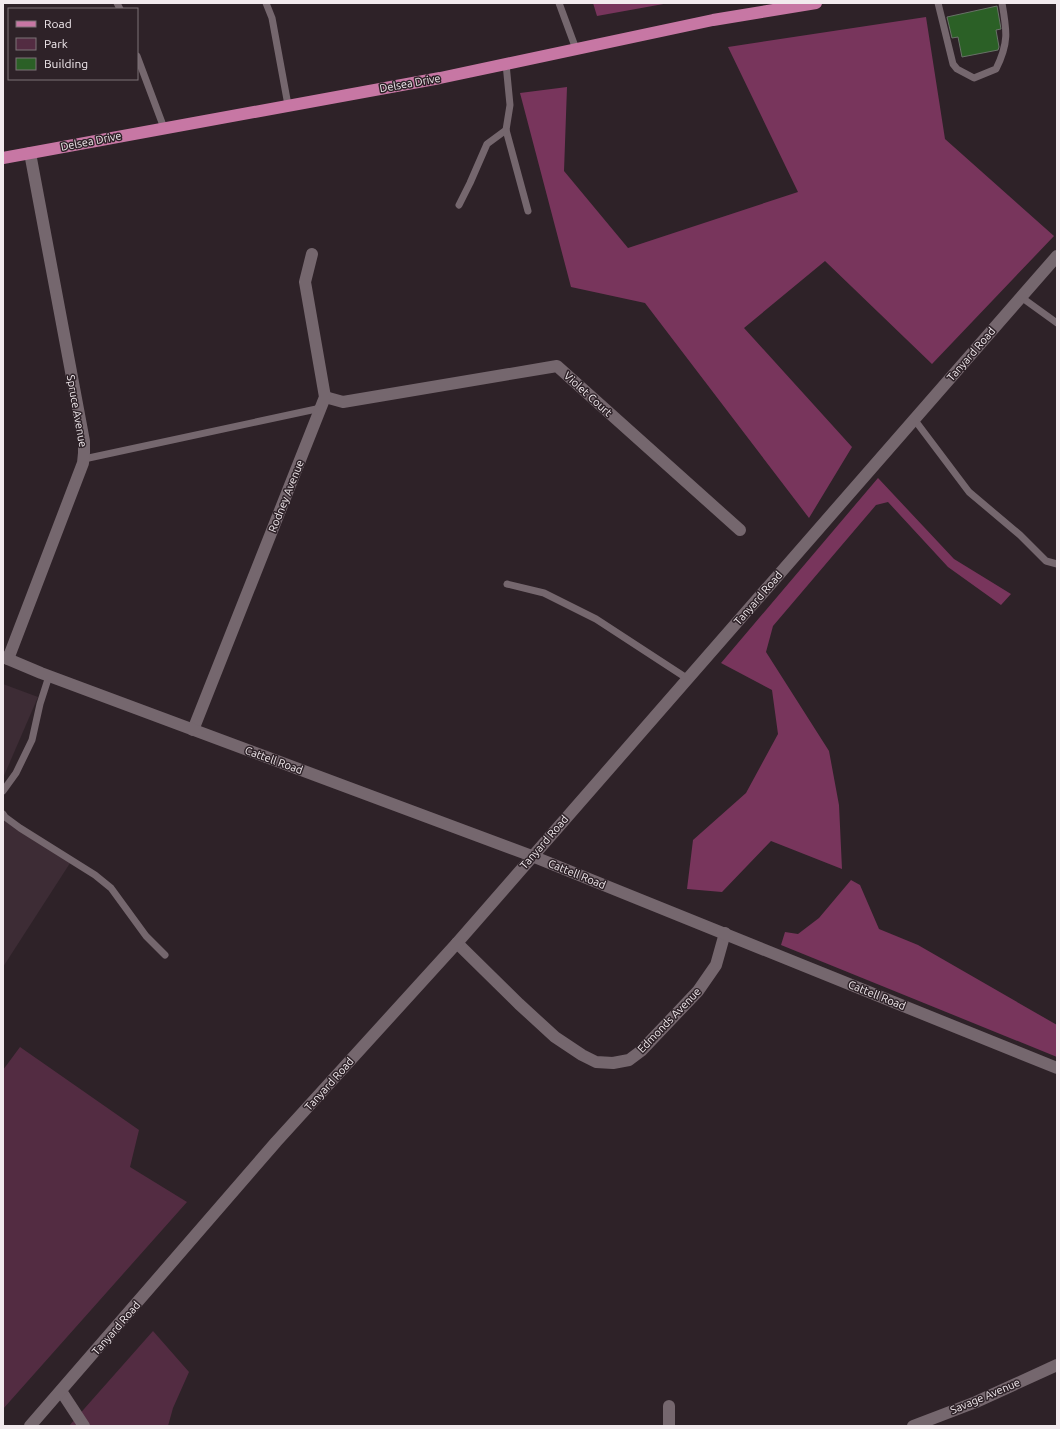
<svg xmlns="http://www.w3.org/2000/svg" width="1060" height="1429" viewBox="0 0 1060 1429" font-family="Ubuntu,sans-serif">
  <rect width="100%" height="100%" fill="#2e2228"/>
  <!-- built -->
  <g fill="#3d2c35">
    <polygon points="3,684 38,697 3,778"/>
    <polygon points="3,820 72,860 3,967"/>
  </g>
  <!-- green -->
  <g fill="#532c42">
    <polygon points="20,1047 139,1130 130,1167 187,1202 3,1409 3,1070"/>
    <polygon points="153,1331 189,1372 173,1408 168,1426 69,1426"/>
  </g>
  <!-- forest -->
  <g fill="#78355c">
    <polygon points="593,3 669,3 597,16"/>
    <polygon points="926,17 945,139 1054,236 932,364 825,261 744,328 852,447 809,518 645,303 571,287 520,93 567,87 564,171 628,248 798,192 728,47"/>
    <polygon points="878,478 954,559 1011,594 1001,605 948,567 888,502 876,505 773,626 766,652 829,751 839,805 842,869 771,841 722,892 687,889 693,840 746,793 778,734 772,690 721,663"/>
    <polygon points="851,880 860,885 879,929 918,945 1057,1025 1057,1057 781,945 785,932 798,934 819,918"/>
  </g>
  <!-- building -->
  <polygon fill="#2b6026" stroke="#687267" points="997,6 1001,29 996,30 999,47 998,50 962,57 958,37 952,38 947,17"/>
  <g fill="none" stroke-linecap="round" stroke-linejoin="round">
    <!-- lane -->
    <g stroke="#75676e" stroke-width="7">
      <polyline points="117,3 120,9"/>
      <polyline points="266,3 272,18 288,105"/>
      <polyline points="559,3 576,49"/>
      <path d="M938 3 953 64 957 69 974 78 996 69C1009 43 1007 31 1002 3"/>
      <polyline points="137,56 164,128"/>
      <polyline points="506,130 528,211"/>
      <polyline points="459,205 470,183 487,144 506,130 510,105 506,64"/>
      <polyline points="1021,297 1057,323"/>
      <polyline points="914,419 969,492 1020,535 1046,561 1057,564"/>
      <polyline points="84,459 321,408"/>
      <polyline points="507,584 544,593 596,619 688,679"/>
      <polyline points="3,791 16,773 32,740 40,704 49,676"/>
      <polyline points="3,814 5,817 20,828 95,875 111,888 146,936 165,955"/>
    </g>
    <!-- street -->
    <g stroke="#75676e" stroke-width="12">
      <polyline points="325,397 343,402 557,366 740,530"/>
      <polyline points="8,659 83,463 84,453 84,441 30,153"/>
      <polyline points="193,730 325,397 305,282 312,254"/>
      <polyline points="457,943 519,1004 555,1037 582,1055 596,1062 613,1063 629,1060 641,1051 698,991 716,965 725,933"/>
      <polyline points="61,1391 84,1426"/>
      <polyline points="669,1426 669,1406"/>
      <polyline points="913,1426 976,1402 1057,1365"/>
    </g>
    <!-- secondary -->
    <g stroke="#75676e" stroke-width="12">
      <polyline points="3,657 41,673 532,856 1057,1068"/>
      <polyline points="30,1426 276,1142 457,943 1057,256"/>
    </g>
    <!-- primary -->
    <polyline stroke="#c777a4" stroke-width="12" points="3,158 440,78 713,20 816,3"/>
  </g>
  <g text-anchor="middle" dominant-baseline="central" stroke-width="3" stroke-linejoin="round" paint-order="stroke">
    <!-- street labels -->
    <g font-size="11" fill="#f2eaee" stroke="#2e2228">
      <text transform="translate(410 83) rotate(-10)">Delsea Drive</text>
      <text transform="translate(91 141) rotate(-11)">Delsea Drive</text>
      <text transform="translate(971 354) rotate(-49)">Tanyard Road</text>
      <text transform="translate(588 394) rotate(42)">Violet Court</text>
      <text transform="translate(77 411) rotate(80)">Spruce Avenue</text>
      <text transform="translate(286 496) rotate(-68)">Rodney Avenue</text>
      <text transform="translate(758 598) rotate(-49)">Tanyard Road</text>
      <text transform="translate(274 760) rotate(20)">Cattell Road</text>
      <text transform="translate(544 842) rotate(-49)">Tanyard Road</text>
      <text transform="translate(577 874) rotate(22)">Cattell Road</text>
      <text transform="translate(877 995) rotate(22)">Cattell Road</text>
      <text transform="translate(669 1020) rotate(-46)">Edmonds Avenue</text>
      <text transform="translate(329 1084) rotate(-48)">Tanyard Road</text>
      <text transform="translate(116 1328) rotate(-49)">Tanyard Road</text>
      <text transform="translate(985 1396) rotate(-23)">Savage Avenue</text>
    </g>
  </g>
  <!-- border -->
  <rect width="1060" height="1429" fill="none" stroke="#f2eaee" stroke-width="8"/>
  <!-- legend -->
  <rect x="8" y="8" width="130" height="72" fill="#2e2228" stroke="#7c7277"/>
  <rect x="16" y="21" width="20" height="6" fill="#c777a4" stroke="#7c7277"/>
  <text x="44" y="28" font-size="12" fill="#f2eaee">Road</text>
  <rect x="16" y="38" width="20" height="12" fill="#532c42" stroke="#7c7277"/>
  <text x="44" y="48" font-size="12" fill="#f2eaee">Park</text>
  <rect x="16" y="58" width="20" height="12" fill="#2b6026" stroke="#7c7277"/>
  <text x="44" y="68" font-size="12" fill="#f2eaee">Building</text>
</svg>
